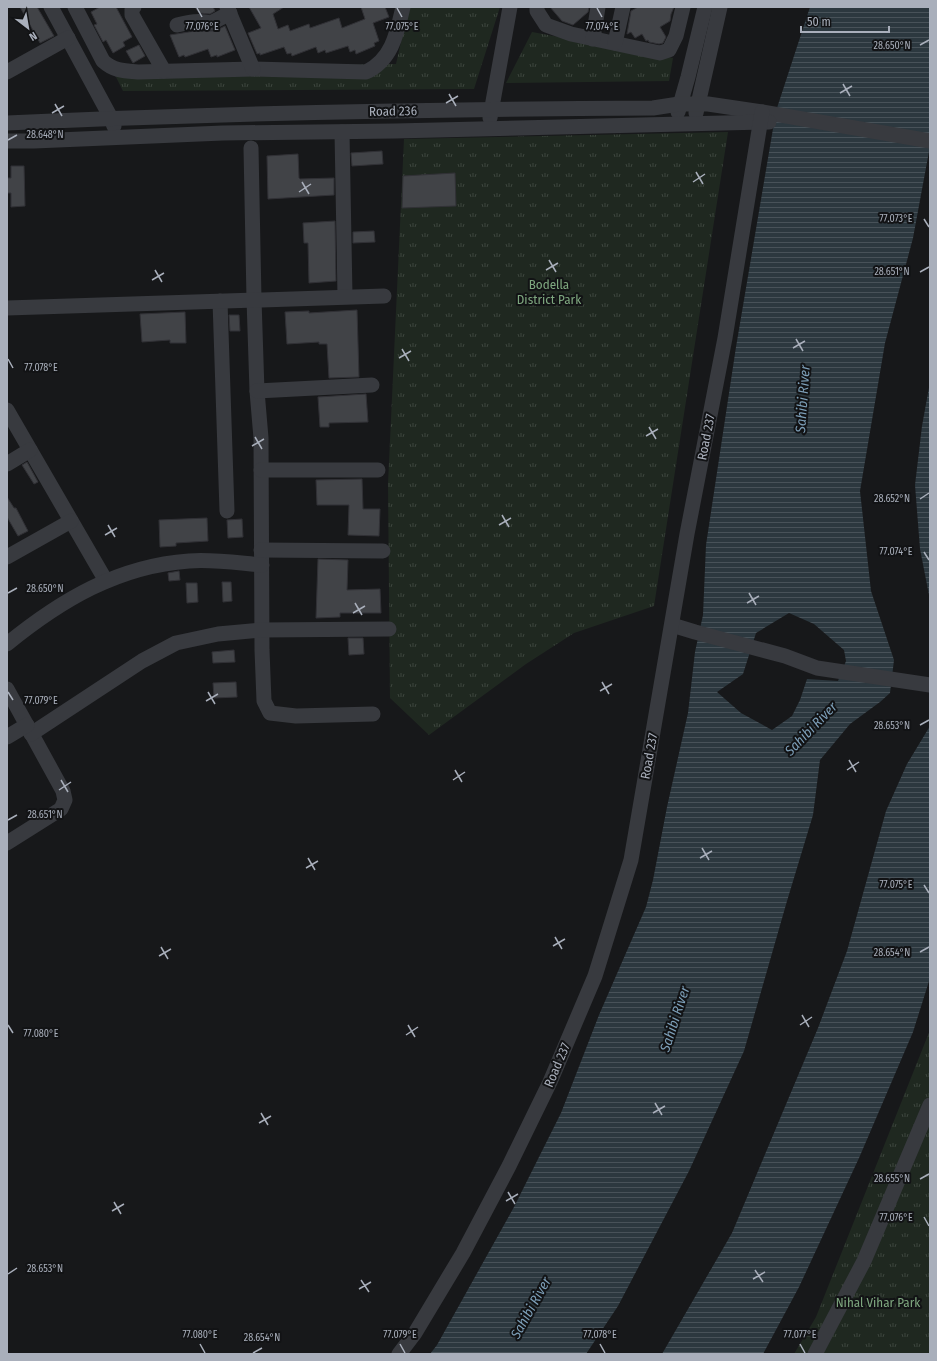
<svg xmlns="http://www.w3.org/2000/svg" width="937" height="1361" viewBox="0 0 937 1361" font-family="'Fira Sans Condensed',sans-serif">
  <defs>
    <pattern id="park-tufts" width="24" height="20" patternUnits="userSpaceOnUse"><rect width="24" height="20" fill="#1f2820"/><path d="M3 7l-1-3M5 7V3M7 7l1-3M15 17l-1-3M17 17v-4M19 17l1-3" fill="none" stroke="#3d453e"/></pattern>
    <pattern id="water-rules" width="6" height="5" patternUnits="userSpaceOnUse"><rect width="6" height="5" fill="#2c383f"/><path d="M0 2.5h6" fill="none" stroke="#485259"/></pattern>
  </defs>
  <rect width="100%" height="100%" fill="#17181a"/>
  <!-- park -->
  <g fill="url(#park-tufts)">
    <polygon points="409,7 500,7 474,89 123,91 111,67 396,64"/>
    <polygon points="532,32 673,58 669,81 506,83"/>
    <polygon points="728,132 654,606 574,633 526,664 429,735 390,698 388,484 404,139"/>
    <polygon points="930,1030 930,1354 794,1354 816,1317"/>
  </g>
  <!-- water -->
  <g fill="url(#water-rules)" fill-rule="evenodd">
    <path d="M810 7H930V146L913 238 885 343 860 491 871 591 894 660 890 693 880 702 850 724 820 760 813 815 787 901 744 1051 689 1171 618 1306 586 1354H430L437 1345 514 1207 561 1113 599 1015 646 907 653 880 667 807 688 713 695 652 703 615 706 545 736 347 776 111ZM789 613 814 624 844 650 846 661 838 681 807 679 800 700 792 716 772 730 741 713 717 692 743 674 756 633Z"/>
    <polygon points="930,382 930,600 920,549 915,485 922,426"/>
    <polygon points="930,726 930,978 913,1032 859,1158 799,1287 763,1354 662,1354 732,1233 818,1028 847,951 886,811 907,764"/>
  </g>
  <!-- building -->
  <g fill="#414347" stroke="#313136">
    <polygon points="20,7 37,7 54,36 40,43"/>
    <polygon points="100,7 116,7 132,37 123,42 125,46 113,53 106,40 103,42 94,25 97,24 91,12"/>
    <polygon points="195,7 213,7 215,11 210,14 199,13"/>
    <polygon points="249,7 284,7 273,14 278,29 288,25 290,31 309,24 310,28 339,18 342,28 365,19 361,7 385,7 389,17 373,23 379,41 374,43 375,46 356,54 355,50 350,52 348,46 326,53 325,50 318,53 316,47 292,56 291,53 287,54 284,47 260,55 260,53 257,54 248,33 261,28"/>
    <polygon points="550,7 589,7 588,12 573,25 562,21"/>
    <polygon points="638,7 674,7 671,14 670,21 660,27 666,37 663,43 659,44 649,42 648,40 646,41 642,34 635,38 631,32 627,34 631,11"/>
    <polygon points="225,26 235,50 217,57 217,55 211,57 208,49 185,57 184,55 179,57 170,35 195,31 215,31"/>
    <polygon points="139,45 145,56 133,63 126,51"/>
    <polygon points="382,151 383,164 352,166 351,153"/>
    <polygon points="298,154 299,178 300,179 334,178 334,195 268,199 267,156"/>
    <polygon points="11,166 24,166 25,206 11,207 11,193 7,193 7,178 11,178"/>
    <polygon points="455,173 456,206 402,208 403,176"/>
    <polygon points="335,221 336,281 309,283 308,243 304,243 303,223"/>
    <polygon points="374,231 375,242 353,243 353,232"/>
    <polygon points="357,310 359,377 329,378 327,344 319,344 319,342 287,344 285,312 309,311 309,313"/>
    <polygon points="185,312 186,343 170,343 170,340 142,342 140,314"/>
    <polygon points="229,315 239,315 240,331 230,331"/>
    <polygon points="366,394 368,422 329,423 329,427 320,427 318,397"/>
    <polygon points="27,462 38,482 34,484 22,465"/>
    <polygon points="362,479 363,509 380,509 379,536 348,535 349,505 317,505 316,480"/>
    <polygon points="7,497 14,508 16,508 28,531 18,536 7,517"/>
    <polygon points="207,518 208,541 176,543 176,546 160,547 159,520"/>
    <polygon points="242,519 243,537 228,538 227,520"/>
    <polygon points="318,559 348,560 347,590 380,589 381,613 340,613 340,617 316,618"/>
    <polygon points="179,571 180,580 169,581 168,573"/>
    <polygon points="222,582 231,582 232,601 223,602"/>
    <polygon points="186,583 197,583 198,602 187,603"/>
    <polygon points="348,638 363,638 364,654 349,655"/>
    <polygon points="234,650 235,662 213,663 212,652"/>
    <polygon points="236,682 237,697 214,698 213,683"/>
  </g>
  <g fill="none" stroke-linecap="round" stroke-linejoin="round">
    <!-- minor -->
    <g stroke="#383a3f" stroke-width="15">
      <polyline points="51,7 111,118 114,126"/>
      <path d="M75 7 103 61C114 71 124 71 138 72L253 69 366 72C392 60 397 33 403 7"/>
      <polyline points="134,7 132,9 132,15 164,71"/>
      <polyline points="227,7 253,69"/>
      <polyline points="537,7 537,11 546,25 571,34 660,53 669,50 676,36 683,7"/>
      <path d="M177 25C189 22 199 20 211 23L230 13"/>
      <polyline points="593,39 598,7"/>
      <polyline points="615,43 623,7"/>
      <polyline points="7,72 68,38"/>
      <polyline points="678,112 688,77 705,7"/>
      <polyline points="696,113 720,7"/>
      <polyline points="490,118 510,7"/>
      <path d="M7 123C222 113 438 109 653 108L679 104H708L762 112 930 141"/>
      <polyline points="342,132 345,296"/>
      <polyline points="7,141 34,141 223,133 395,131 769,122"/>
      <polyline points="251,148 254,299 257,391 261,438 262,650 264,701 270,713 296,716 373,714"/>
      <polyline points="220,301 227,511"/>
      <polyline points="7,308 384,296"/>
      <polyline points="257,391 372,385"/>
      <polyline points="7,410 106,581"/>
      <polyline points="7,464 30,450"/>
      <polyline points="261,470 378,470"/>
      <polyline points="261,550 383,551"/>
      <polyline points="7,557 71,521"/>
      <polyline points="672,625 695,632 785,656 817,668 930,685"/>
      <path d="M7 644C61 600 118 566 189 561 213 559 238 563 262 565"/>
      <polyline points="7,689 63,791 65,800 61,809 7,843"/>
      <polyline points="31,734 142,661 176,643 218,634 261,630 389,629"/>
      <polyline points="7,737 27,725"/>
      <polyline points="399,1354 415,1333 463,1253 509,1166 550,1082 595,976 631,860 687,534 725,338 762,112"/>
      <polyline points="815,1354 864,1261 930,1105"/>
    </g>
  </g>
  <!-- ticks -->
  <path fill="none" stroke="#a9afbb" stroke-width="1.5" d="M197 8 202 17M397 8 402 17M597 8 602 17M920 45 929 40M843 84 850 96M840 93 852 86M449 94 456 106M446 103 458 96M55 104 62 116M52 113 64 106M8 140 17 135M696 172 703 184M302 182 309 194M693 182 705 174M299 192 311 184M924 219 929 227M549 260 556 272M155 270 162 282M546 270 558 263M920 272 929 267M152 280 164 273M796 339 803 351M793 348 805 341M402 349 409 361M399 358 411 351M8 359 13 368M649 427 656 439M646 436 658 429M255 437 262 449M252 446 264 439M920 499 929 493M502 515 509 527M108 525 115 537M499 525 511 518M105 535 117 528M924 552 929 560M8 593 17 588M749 593 756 605M355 603 362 615M747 603 759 596M353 613 365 606M602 682 609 694M600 691 612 684M8 692 13 700M208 692 215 704M206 701 218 694M920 725 929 720M849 760 856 772M455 770 462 782M847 770 859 762M61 780 68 792M453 780 465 772M59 790 71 782M8 820 17 815M702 848 709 860M308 858 315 870M700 858 712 851M306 868 318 861M924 885 929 893M555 937 562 949M553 946 565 939M161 947 168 959M920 952 929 947M159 956 171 949M802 1015 809 1027M8 1025 13 1033M408 1025 415 1037M800 1025 812 1017M406 1035 418 1027M655 1103 662 1115M261 1113 268 1125M653 1113 665 1106M259 1123 271 1116M920 1179 929 1174M508 1192 515 1204M506 1201 518 1194M114 1202 121 1214M112 1211 124 1204M924 1217 929 1226M755 1270 763 1282M8 1274 17 1268M753 1279 765 1272M361 1280 369 1292M359 1289 371 1282M200 1344 205 1353M400 1344 405 1353M600 1344 605 1353M800 1344 805 1353M253 1353 262 1348"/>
  <g text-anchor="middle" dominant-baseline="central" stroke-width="4" stroke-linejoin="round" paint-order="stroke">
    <!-- street labels -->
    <g font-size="13" fill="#a9afbb" stroke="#121315">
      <text transform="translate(393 111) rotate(-1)">Road 236</text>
      <text transform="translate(706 437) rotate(-79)">Road 237</text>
      <text transform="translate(649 756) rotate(-80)">Road 237</text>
      <text transform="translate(557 1065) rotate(-67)">Road 237</text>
    </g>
    <!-- park labels -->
    <g font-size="13" fill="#7ea77f" stroke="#121315">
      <text x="549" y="284">Bodella<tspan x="549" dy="15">District Park</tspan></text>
      <text x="878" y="1302">Nihal Vihar Park</text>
    </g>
    <!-- water labels -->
    <g font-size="14" font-style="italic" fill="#7d9fb8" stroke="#121315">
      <text transform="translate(803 399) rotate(-86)">Sahibi River</text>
      <text transform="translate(811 729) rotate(-46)">Sahibi River</text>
      <text transform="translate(675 1019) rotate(-72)">Sahibi River</text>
      <text transform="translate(531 1308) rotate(-61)">Sahibi River</text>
    </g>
  </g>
  <g font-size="10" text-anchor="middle" fill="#a9afbb" stroke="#121315" stroke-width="4" stroke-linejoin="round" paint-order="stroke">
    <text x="202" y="30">77.076°E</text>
    <text x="402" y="30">77.075°E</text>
    <text x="602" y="30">77.074°E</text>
    <text x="892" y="49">28.650°N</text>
    <text x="45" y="138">28.648°N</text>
    <text x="896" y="222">77.073°E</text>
    <text x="892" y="275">28.651°N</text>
    <text x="41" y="371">77.078°E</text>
    <text x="892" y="502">28.652°N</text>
    <text x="896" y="555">77.074°E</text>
    <text x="45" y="592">28.650°N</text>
    <text x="41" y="704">77.079°E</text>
    <text x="892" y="729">28.653°N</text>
    <text x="45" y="818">28.651°N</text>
    <text x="896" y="888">77.075°E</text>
    <text x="892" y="956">28.654°N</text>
    <text x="41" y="1037">77.080°E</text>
    <text x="892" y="1182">28.655°N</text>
    <text x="896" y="1221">77.076°E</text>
    <text x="45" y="1272">28.653°N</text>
    <text x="200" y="1338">77.080°E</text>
    <text x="400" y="1338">77.079°E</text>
    <text x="600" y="1338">77.078°E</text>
    <text x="800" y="1338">77.077°E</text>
    <text x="262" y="1341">28.654°N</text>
  </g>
  <!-- border -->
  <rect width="937" height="1361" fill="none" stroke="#a9afbb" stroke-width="16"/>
  <!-- north arrow -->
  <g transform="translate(28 28) rotate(149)" stroke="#121315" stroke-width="3" paint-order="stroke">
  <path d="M0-3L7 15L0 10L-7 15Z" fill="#a9afbb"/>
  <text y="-6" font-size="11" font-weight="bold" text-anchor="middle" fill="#a9afbb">N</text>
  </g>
  <!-- scale -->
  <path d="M801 26v6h88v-6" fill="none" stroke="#a9afbb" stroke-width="2"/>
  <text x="807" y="26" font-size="12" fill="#a9afbb" stroke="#121315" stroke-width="3" paint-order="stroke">50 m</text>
</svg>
